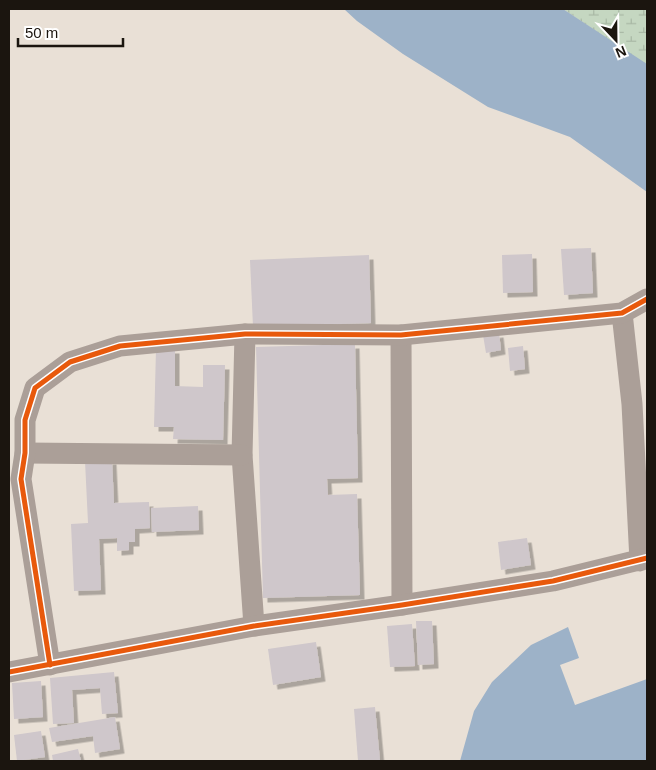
<svg xmlns="http://www.w3.org/2000/svg" width="656" height="770" viewBox="0 0 656 770" font-family="Arial,sans-serif">
  <defs>
    <pattern id="wetland-marsh" width="20" height="14" patternUnits="userSpaceOnUse" patternTransform="scale(1.25)"><rect width="20" height="14" fill="#c5d7c1"/><path d="M1 5h8M5 5V1M11 12h8M15 12V8" fill="none" stroke="#a9b8a5"/></pattern>
    <filter id="shadow"><feDropShadow dx="4.5" dy="4.5" stdDeviation="0" flood-color="#0004"/></filter>
  </defs>
  <rect width="100%" height="100%" fill="#e9e0d6"/>
  <!-- wetland -->
  <polygon fill="url(#wetland-marsh)" points="563,9 647,9 647,64 642,62"/>
  <!-- water -->
  <g fill="#9db2c8">
    <polygon points="344,9 563,9 647,64 647,192 570,137 488,107 403,54 357,21"/>
    <polygon points="568,627 579,658 560,665 575,705 647,679 647,761 460,761 474,711 492,682 531,645"/>
  </g>
  <!-- building -->
  <g fill="#cfc7cb" filter="url(#shadow)">
    <polygon points="591,248 593,293 564,295 561,249"/>
    <polygon points="532,254 533,292 503,293 502,255"/>
    <polygon points="369,255 371,323 253,327 250,260"/>
    <polygon points="499,333 501,350 486,353 483,335"/>
    <polygon points="355,344 358,478 327,479 328,495 357,494 360,595 263,598 256,347"/>
    <polygon points="523,346 525,369 510,371 508,348"/>
    <polygon points="156,349 175,349 175,386 203,387 203,365 225,365 223,440 173,439 174,427 154,427"/>
    <polygon points="112,460 114,503 149,502 150,528 135,529 135,542 129,542 129,550 117,551 117,538 99,539 101,590 74,591 71,524 88,523 85,461"/>
    <polygon points="198,506 199,530 152,532 151,508"/>
    <polygon points="527,538 531,565 501,570 498,542"/>
    <polygon points="416,621 432,621 434,664 418,665"/>
    <polygon points="412,624 415,666 390,667 387,626"/>
    <polygon points="316,642 321,677 273,685 268,649"/>
    <polygon points="114,672 118,713 102,714 100,688 72,690 74,723 53,724 50,678"/>
    <polygon points="41,681 43,717 14,719 12,683"/>
    <polygon points="375,707 380,761 358,761 354,709"/>
    <polygon points="115,717 120,749 95,753 93,736 52,742 49,728"/>
    <polygon points="41,731 45,757 17,761 14,735"/>
    <polygon points="78,749 81,761 53,761 52,755"/>
  </g>
  <g fill="none" stroke-linecap="round" stroke-linejoin="round">
    <!-- minor -->
    <g stroke="#ab9f98" stroke-width="21">
      <polyline points="622,313 632,404 640,561"/>
      <polyline points="245,334 242,455 254,626"/>
      <polyline points="401,335 402,605"/>
      <polyline points="25,453 242,455"/>
      <polyline points="50,665 21,479 25,453 25,420 35,388 70,362 120,346 245,334 401,335 622,313 647,299"/>
      <polyline points="9,672 254,626 402,605 553,581 647,558"/>
    </g>
    <defs>
      <g id="cycleway">
        <polyline points="50,665 21,479 25,453 25,420 35,388 70,362 120,346 245,334 401,335 622,313 647,299"/>
        <polyline points="9,672 254,626 402,605 553,581 647,558"/>
      </g>
    </defs>
    <!-- cycleway casing -->
    <use href="#cycleway" stroke="#fff" stroke-width="8"/>
    <!-- cycleway -->
    <use href="#cycleway" stroke="#e8590c" stroke-width="5"/>
  </g>
  <!-- border -->
  <rect width="656" height="770" fill="none" stroke="#1b150f" stroke-width="20"/>
  <!-- north arrow -->
  <g transform="translate(616 40) rotate(158)" stroke="#ffffff" stroke-width="4" paint-order="stroke">
  <path d="M0-4L9 19L0 12L-9 19Z" fill="#1b150f"/>
  <text y="-8" font-size="14" font-weight="bold" text-anchor="middle" fill="#1b150f">N</text>
  </g>
  <!-- scale -->
  <path d="M18 38v8h105v-8" fill="none" stroke="#1b150f" stroke-width="2.5"/>
  <text x="25" y="38" font-size="15" fill="#1b150f" stroke="#ffffff" stroke-width="4" paint-order="stroke">50 m</text>
</svg>
